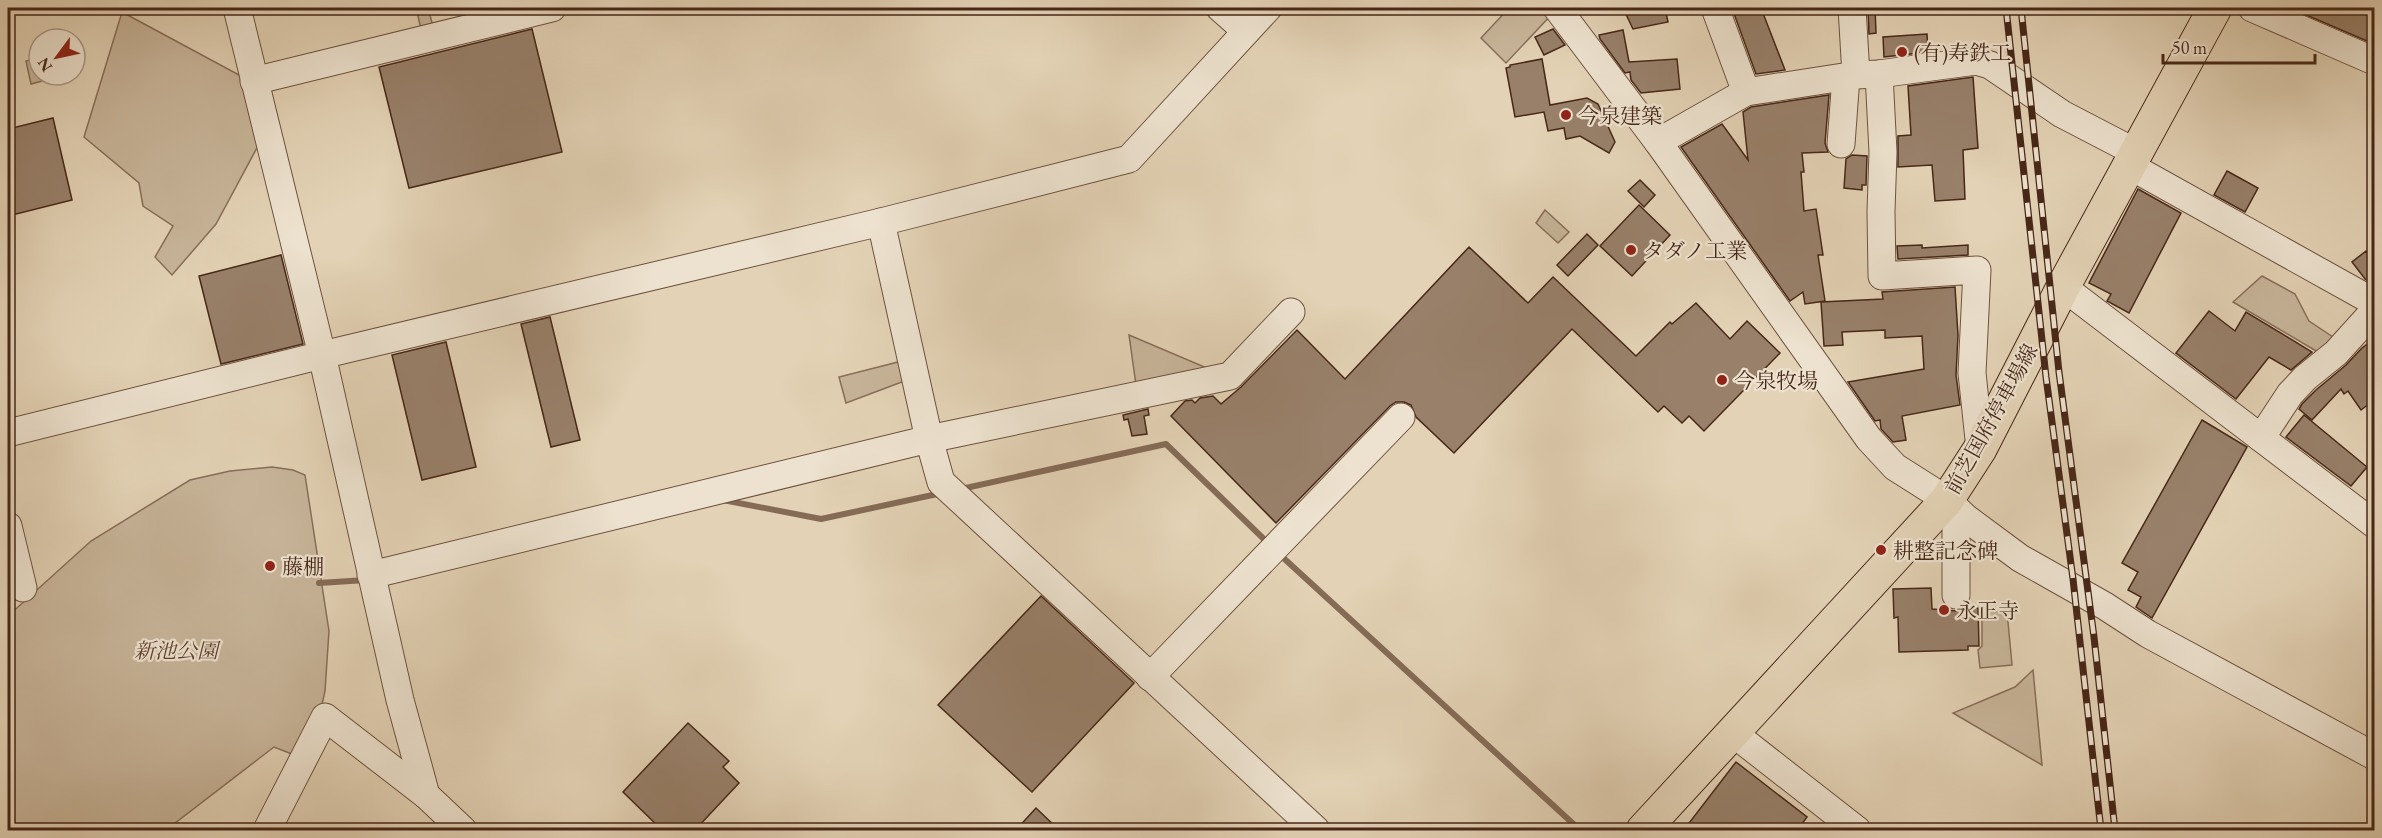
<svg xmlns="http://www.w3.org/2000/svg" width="2382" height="838" viewBox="0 0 2382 838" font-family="'EB Garamond','Noto Serif JP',serif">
  <rect width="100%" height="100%" fill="#e3d2b5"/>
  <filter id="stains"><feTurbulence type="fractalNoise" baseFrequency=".00333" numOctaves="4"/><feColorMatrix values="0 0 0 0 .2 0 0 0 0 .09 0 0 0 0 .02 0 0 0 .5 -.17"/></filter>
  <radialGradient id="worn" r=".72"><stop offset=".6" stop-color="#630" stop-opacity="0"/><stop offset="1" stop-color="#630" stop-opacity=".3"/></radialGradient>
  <!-- green -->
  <g fill="#c8b59a" stroke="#886e59" stroke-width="1.5">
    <polygon points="416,8 428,8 434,30 422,33"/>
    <polygon points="1509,8 1548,8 1553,13 1506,63 1481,38"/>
    <polygon points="122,12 241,76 259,144 216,224 172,275 155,257 173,226 143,206 139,183 84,137"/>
    <polygon points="39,58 39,75 61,76 31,84 26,61"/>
    <polygon points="1545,210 1569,232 1558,243 1536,223"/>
    <polygon points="2262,276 2295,294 2309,321 2339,341 2323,355 2233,302"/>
    <polygon points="1129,335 1221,374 1137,392"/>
    <polygon points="902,361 907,380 846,403 839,377"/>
    <polygon points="272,467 293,470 305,475 329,631 325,691 321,709 297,756 274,747 166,830 8,830 8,616 91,541 190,480 230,471"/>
    <polygon points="2007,611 2012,665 1980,668 1978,650 1982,646 1982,612"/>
    <polygon points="2033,670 2042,765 1953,713 2015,687"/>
  </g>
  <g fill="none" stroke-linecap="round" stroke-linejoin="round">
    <!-- stream -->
    <g stroke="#856b56" stroke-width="6">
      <polyline points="961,489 1166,444 1269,544"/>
      <polyline points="723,500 821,519 942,493"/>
      <polyline points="1278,553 1580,830"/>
      <polyline points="319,583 366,580"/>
    </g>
  </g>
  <!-- building -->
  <g fill="#98806a" stroke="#472718" stroke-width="1.5">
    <polygon points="1623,8 1665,8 1668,22 1633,29"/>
    <polygon points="1732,8 1761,8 1785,70 1756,74"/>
    <polygon points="1868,8 1875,8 1876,33 1869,34"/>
    <polygon points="2290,8 2352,8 2374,18 2374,44"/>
    <polygon points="532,29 562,152 409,188 379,67"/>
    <polygon points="1553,29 1565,45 1544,55 1535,37"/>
    <polygon points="1623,30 1629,62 1677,59 1680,89 1641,93 1631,80 1630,72 1625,73 1600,39 1599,35"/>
    <polygon points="1927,34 1928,52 1884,57 1883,37"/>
    <polygon points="1542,59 1550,105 1587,98 1598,104 1615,142 1609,153 1580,136 1566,139 1564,128 1548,131 1544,112 1515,117 1506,68 1510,67 1510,65"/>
    <polygon points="1973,77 1978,148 1963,150 1965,199 1935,201 1932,165 1898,167 1898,136 1911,135 1908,86"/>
    <polygon points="1829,95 1825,143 1828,152 1802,153 1804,172 1801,172 1804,211 1816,209 1823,255 1818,255 1825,301 1805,304 1803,292 1790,301 1681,147 1722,124 1748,160 1743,112 1751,107"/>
    <polygon points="53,118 72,200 8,216 8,129"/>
    <polygon points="1852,155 1867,156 1866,185 1862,185 1862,190 1844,188 1846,159"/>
    <polygon points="2227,171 2258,188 2245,212 2214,195"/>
    <polygon points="1640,180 1655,195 1644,207 1628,191"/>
    <polygon points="2138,189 2181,213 2129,313 2107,301 2111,294 2089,283"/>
    <polygon points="1639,205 1670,235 1632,276 1600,246"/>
    <polygon points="1587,234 1598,245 1568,276 1557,265"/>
    <polygon points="1922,245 1922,248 1968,245 1968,255 1898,259 1897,246"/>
    <polygon points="1469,247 1528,303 1553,277 1636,356 1670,322 1672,324 1696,303 1730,339 1747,321 1780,353 1704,431 1689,416 1682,423 1664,406 1658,412 1572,329 1454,453 1416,417 1411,405 1404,402 1396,402 1390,406 1276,523 1171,416 1185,401 1192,400 1195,403 1200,398 1213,396 1221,404 1241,387 1297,330 1345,379"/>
    <polygon points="2366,251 2374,262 2374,284 2365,279 2352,262"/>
    <polygon points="281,255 303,344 221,364 199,276"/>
    <polygon points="1955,287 1958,335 1956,375 1960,405 1902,416 1906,440 1893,442 1881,429 1880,420 1875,421 1848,382 1924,369 1922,336 1885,338 1885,330 1842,332 1843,345 1824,346 1821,302 1883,299 1882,292"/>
    <polygon points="2209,311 2235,331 2246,312 2312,352 2291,370 2269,357 2236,399 2176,353"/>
    <polygon points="550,317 580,440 551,447 521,324"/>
    <polygon points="2374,339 2374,400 2361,410 2348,391 2344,394 2341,389 2312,420 2299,409 2302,404 2316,390 2346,365 2362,348"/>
    <polygon points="446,342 476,467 422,480 392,355"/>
    <polygon points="1148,409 1149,415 1144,416 1147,434 1132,436 1128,419 1124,420 1123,415"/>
    <polygon points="2304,415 2367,467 2351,486 2286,437"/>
    <polygon points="2202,420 2247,447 2152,618 2136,607 2141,597 2128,590 2138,572 2122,563"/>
    <polygon points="1931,588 1932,609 1957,611 1978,608 1979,646 1968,646 1968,650 1899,652 1898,617 1894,618 1893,589"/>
    <polygon points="1041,596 1134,683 1032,792 938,705"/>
    <polygon points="688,723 729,761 723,767 739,783 694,831 663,831 623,792"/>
    <polygon points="1736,762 1807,817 1797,831 1683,831"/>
    <polygon points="1036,808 1060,831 1015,831"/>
  </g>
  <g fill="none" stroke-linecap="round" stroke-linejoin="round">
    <defs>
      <g id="minor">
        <polyline points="237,8 322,355 400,700 426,795 463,830"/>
        <polyline points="1220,8 1246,31"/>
        <polyline points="1557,8 1658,142 1869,439 1895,467 1947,500 1966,518 2020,558 2105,606 2148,634 2374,756"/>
        <polyline points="1715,8 1746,92"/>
        <polyline points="1852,8 1856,75"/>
        <polyline points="2252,8 2374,61"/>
        <polyline points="1879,74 1883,152 1881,211 1882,276 1977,270 1972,373 1980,449"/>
        <polyline points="254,81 552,8"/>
        <polyline points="1658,142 1746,92 1856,75 1879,74 1976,61 1990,65 2062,114 2137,153"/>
        <polyline points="1841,144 1846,77"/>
        <polyline points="2130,166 2374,302"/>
        <polyline points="881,222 929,439 941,482 1316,830"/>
        <polyline points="2063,287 2374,524"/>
        <polyline points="8,433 322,355 881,222 1129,159 1268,8"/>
        <polyline points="2261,438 2290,394 2305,378 2336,353 2374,311"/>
        <polyline points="1956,509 1956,595"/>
        <polyline points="8,526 23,588"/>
        <polyline points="371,575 929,439 1230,376 1291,312"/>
        <polyline points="1150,677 1401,417"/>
        <polyline points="1733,733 1857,830"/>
        <polyline points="267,830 325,717 426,795"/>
      </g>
      <polyline id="major" points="1643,830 1947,500 1980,449 2063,287 2215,8"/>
    </defs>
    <!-- minor casing -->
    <use href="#minor" stroke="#6e523f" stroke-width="29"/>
    <!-- major casing -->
    <use href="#major" stroke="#472718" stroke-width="35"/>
    <!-- minor -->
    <use href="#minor" stroke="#ede2cf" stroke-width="27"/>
    <!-- major -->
    <use href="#major" stroke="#e3d2b5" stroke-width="33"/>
    <defs>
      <g id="rail">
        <polyline points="2006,8 2046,377 2073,579 2101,830"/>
        <polyline points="2021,8 2059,372 2094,637 2115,830"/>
      </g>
    </defs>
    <!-- rail casing -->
    <use href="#rail" stroke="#472718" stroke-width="7"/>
    <!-- rail -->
    <use href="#rail" stroke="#ede2cf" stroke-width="4.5" stroke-dasharray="14" stroke-linecap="butt"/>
  </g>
  <!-- markers -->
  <g fill="#8f2418" stroke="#ede2cf" stroke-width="2">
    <circle cx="1902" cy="52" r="6"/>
    <circle cx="1566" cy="115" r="6"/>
    <circle cx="1631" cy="250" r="6"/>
    <circle cx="1722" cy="380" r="6"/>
    <circle cx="1881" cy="550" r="6"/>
    <circle cx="270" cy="566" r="6"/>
    <circle cx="1944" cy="610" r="6"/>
  </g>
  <g text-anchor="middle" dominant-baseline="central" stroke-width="4.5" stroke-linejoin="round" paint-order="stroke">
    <!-- poi labels -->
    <g font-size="21" fill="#472718" stroke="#ede2cf" text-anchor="start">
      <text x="1914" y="52">(有)寿鉄工</text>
      <text x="1578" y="115">今泉建築</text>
      <text x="1643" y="250">タダノ工業</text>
      <text x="1734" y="380">今泉牧場</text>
      <text x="1893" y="550">耕整記念碑</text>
      <text x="282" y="566">藤棚</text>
      <text x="1956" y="610">永正寺</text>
    </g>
    <!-- street labels -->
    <g font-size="21" fill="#472718" stroke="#ede2cf">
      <text transform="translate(1991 419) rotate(-61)">前芝国府停車場線</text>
    </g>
    <!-- park labels -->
    <g font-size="21" font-style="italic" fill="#614332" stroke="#ede2cf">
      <text x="176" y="650">新池公園</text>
    </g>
  </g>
  <!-- margin -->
  <rect width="2382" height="838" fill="none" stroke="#e3d2b5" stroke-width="30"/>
  <rect x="9" y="9" width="2364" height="820" fill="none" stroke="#472718" stroke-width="3"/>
  <rect x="15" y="15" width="2352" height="808" fill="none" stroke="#472718" stroke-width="1.5"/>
  <!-- north arrow -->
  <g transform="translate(57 57) rotate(237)"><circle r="28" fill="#ede2cf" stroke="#ab9786" stroke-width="1.5"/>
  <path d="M0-4.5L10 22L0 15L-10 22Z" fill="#8f2418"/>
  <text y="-9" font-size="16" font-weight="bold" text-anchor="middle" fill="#472718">N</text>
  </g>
  <!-- scale -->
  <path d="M2163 54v9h152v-9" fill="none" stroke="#472718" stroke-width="3"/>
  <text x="2172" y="54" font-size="18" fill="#472718" stroke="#ede2cf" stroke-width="4.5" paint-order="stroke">50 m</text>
  <rect width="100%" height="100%" filter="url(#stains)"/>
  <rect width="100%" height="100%" fill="url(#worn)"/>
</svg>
